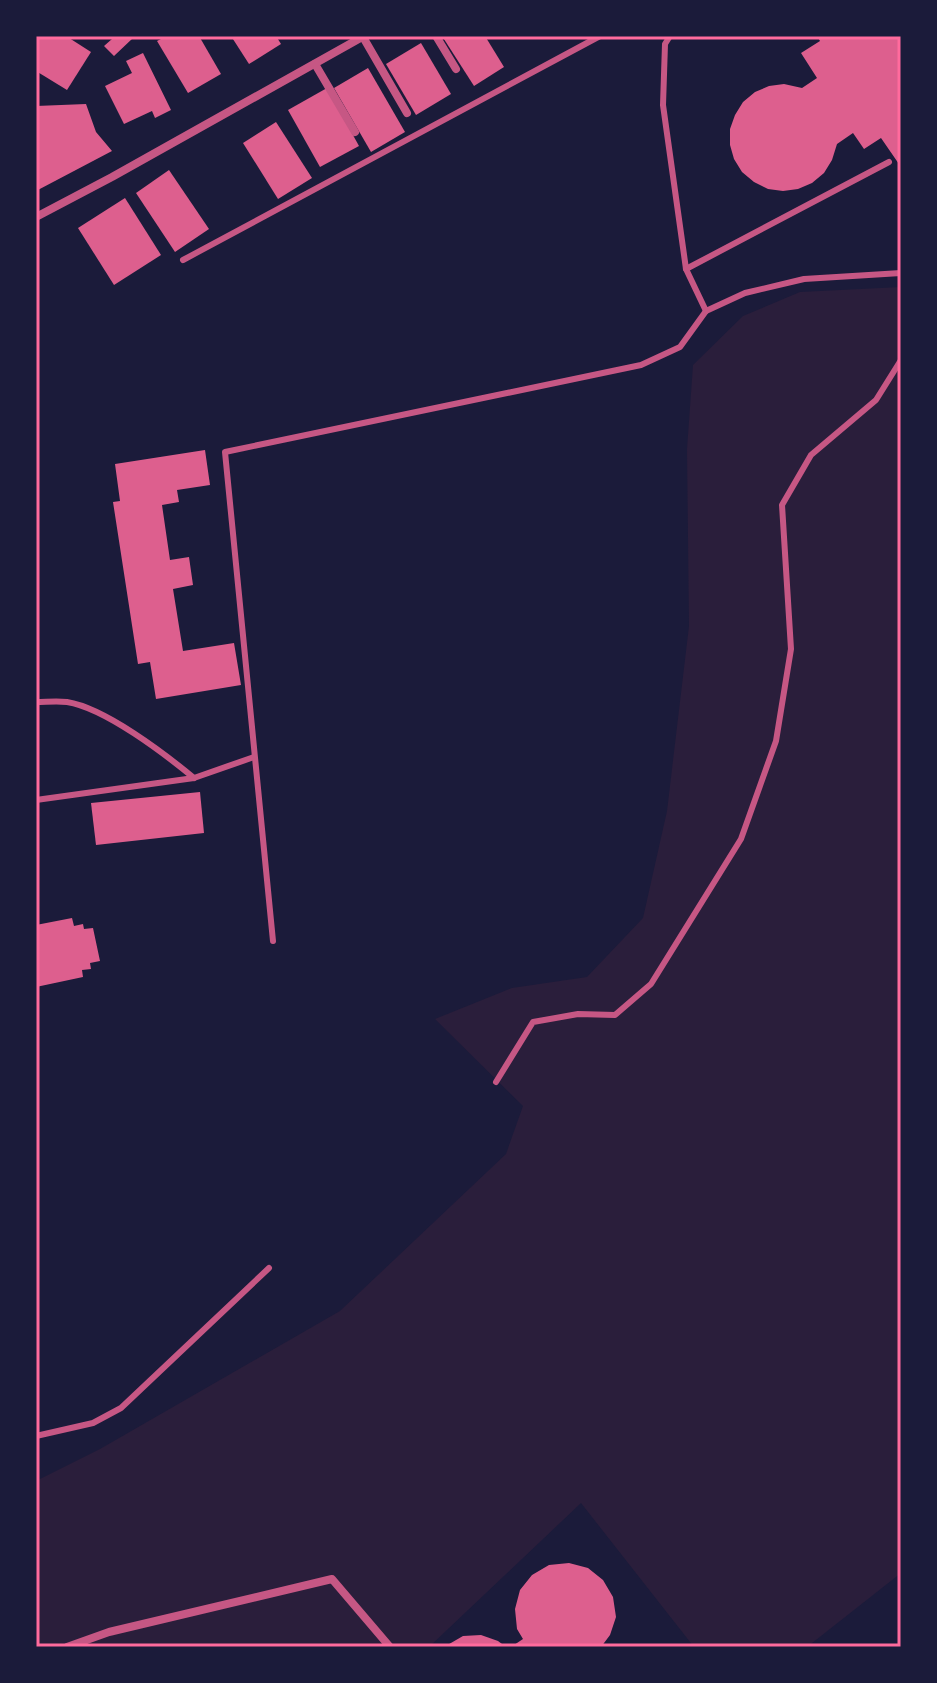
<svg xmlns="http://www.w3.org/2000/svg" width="937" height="1683" viewBox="0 0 937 1683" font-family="'Source Serif 4',serif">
  <rect width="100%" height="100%" fill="#1b1b3a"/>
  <!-- green -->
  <polygon fill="#2a1e3b" points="901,287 901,1573 807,1647 694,1647 581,1503 429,1647 36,1647 36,1481 100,1449 340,1311 506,1154 523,1106 435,1019 512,988 587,977 643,918 667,811 689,626 687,449 693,365 743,316 800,292"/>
  <!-- building -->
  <g fill="#dd5f8e">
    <polygon points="36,36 66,36 91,52 67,90 36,71"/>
    <polygon points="109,36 131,36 133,38 114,56 104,46 112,39"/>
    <polygon points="167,36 199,36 221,74 188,93 157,41"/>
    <polygon points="231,36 276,36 281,44 249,64"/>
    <polygon points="442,36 485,36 504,67 474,86"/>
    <polygon points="817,36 901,36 901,167 881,138 864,149 853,133 837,144 832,160 824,173 812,183 798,189 783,191 768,189 754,182 742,172 734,159 730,145 730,129 735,115 743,102 755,92 769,86 784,84 802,88 817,78 801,53 820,41"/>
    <polygon points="421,43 451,94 416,115 386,64"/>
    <polygon points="143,53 171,110 155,118 152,111 124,124 105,86 132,73 126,61"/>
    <polygon points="368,68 405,132 371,152 334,88"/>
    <polygon points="327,88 359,146 320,167 288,110"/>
    <polygon points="86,104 96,132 112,151 36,191 36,106"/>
    <polygon points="276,122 312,178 278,199 243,143"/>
    <polygon points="169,170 209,229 175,252 136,193"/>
    <polygon points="125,198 161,255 114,285 78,228"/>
    <polygon points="205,450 210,485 177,490 179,502 162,505 170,560 189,557 193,585 173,589 183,651 234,643 241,685 156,699 150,662 138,664 113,502 120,501 115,464"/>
    <polygon points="200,792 204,833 96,845 91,803"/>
    <polygon points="72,918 74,926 83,924 84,929 93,928 100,961 90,963 91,969 82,970 83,977 36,987 36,925"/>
    <polygon points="569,1563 588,1568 603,1580 613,1597 616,1617 610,1635 601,1647 511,1647 523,1639 517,1629 515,1609 520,1590 532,1575 549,1565"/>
    <polygon points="481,1635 498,1641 506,1647 444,1647 463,1636"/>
  </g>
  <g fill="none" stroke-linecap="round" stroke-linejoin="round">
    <!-- service -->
    <g stroke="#c65784" stroke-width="6">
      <polyline points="670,36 665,44 663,105 686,269 706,311 745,293 804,279 901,273"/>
      <polyline points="183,260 600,36"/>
      <polyline points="686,269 889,162"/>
      <path d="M36 702C46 702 57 701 67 702 105 708 165 754 194 778"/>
      <polyline points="36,800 194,778 254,757"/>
      <polyline points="273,941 225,452 641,365 680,347 706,311"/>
      <polyline points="496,1082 533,1022 578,1014 615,1015 651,984 741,839 776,741 791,649 782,505 811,455 876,400 901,360"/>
      <polyline points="36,1436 93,1423 121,1408 269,1268"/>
    </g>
    <!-- minor -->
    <g stroke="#c65784" stroke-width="8">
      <polyline points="436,36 456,69"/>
      <polyline points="363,37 407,113"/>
      <polyline points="315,64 355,132"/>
      <polyline points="36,217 112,177 364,36"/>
      <polyline points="67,1647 109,1632 332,1579 390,1647"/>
    </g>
  </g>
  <!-- border -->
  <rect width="937" height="1683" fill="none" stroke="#1b1b3a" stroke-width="76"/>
  <rect x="38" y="38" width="861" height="1607" fill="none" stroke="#ff6b9d" stroke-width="3"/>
</svg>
